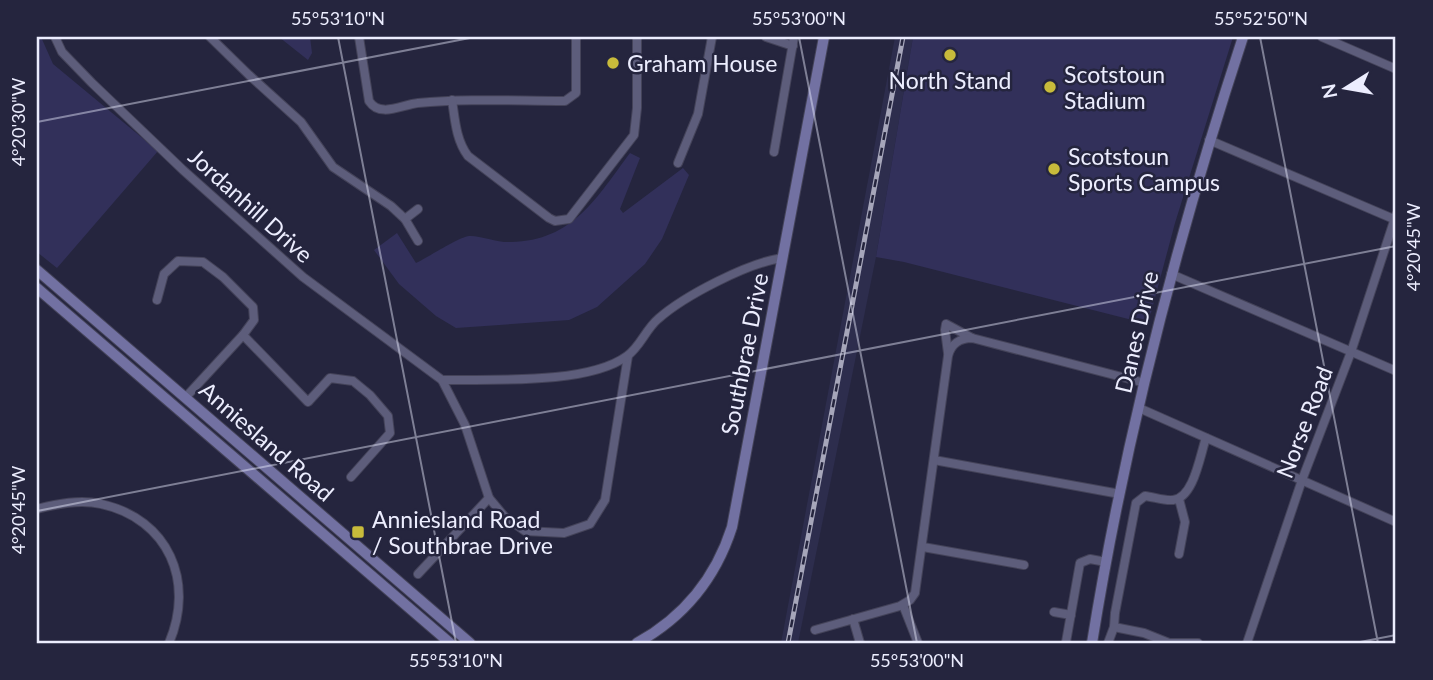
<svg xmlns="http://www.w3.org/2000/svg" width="1433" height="680" viewBox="0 0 1433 680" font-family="Lato,sans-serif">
  <rect width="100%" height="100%" fill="#25253e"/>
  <!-- built -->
  <polygon fill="#2d2d4d" points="895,37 913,37 876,257 798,643 781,643"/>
  <!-- green -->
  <g fill="#32305a">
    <polygon points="37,37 41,37 53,64 158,151 57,268 37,252"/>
    <polygon points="279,37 310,37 312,53 308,60"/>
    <polygon points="913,37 1233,37 1175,223 1148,324 904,262 876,257"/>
    <path d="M630 153 640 158 620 209 623 213 683 168 689 175 662 239 645 264 597 307 569 320 456 328 436 316 399 284 374 250 397 233 416 263C427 258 459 237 469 236 479 235 498 243 511 242 573 241 597 197 630 153Z"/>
  </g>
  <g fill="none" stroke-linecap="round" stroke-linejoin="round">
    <defs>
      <g id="street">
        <polyline points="55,37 62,52 92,83 183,170 303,277 442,380 465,425 489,498 504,516 525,531 564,533 590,524 605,500 628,356"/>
        <polyline points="210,37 249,75 301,122 333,167 391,206 405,219 418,241"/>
        <path d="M359 37 369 101C380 118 401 105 418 103 467 98 516 101 565 101L576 93V37"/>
        <polyline points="766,37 793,46"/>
        <polyline points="1322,37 1396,69"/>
        <path d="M452 100C455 120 456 140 468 156L549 218 555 221 569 219 634 135 637 108V37"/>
        <polyline points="1209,140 1396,220"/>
        <polyline points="774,152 794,37"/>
        <polyline points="678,163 698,114 712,37"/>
        <polyline points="405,219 418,209"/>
        <polyline points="1171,274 1396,371"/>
        <polyline points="157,300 164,274 178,261 203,262 223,277 253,307 254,320 243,335 185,398"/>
        <polyline points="243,335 308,402 330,378 353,381 370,395 388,416 390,433 351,477"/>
        <polyline points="948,353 945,330 946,324 972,338"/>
        <path d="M442 380C492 379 587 385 627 356 640 347 646 329 658 319 684 296 749 262 783 258"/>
        <polyline points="1139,408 1396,522"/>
        <polyline points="934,460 1120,494"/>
        <polyline points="1179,499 1185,522 1179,554"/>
        <path d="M37 509C57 504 80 499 101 504 169 519 195 582 169 643"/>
        <polyline points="923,547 1024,565"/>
        <polyline points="418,574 489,498"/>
        <polyline points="903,605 918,643"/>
        <polyline points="1054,612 1071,615"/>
        <polyline points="853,619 860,643"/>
        <polyline points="1114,627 1144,633 1169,643 1198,643"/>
        <path d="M815 630 900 606 910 600 915 593 948 356C951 344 960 338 972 338L1145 383"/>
        <polyline points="1066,642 1080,563 1090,559 1106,562"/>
        <path d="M1108 643 1114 627 1115 613 1136 503 1145 496C1154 497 1164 501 1173 500 1194 498 1200 455 1206 438"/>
        <polyline points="1247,643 1302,480 1351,352 1396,215"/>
      </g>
      <g id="secondary">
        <polyline points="37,270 470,643"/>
        <polyline points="37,288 450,643"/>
        <path d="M637 643C684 617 716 577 732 527L824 37"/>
        <path d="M1092 643C1125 437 1178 235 1243 37"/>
      </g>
    </defs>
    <!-- street casing -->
    <use href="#street" stroke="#444359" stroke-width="10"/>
    <!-- secondary casing -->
    <use href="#secondary" stroke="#444359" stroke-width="12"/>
    <!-- street -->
    <use href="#street" stroke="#5d5d7b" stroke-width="8"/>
    <!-- secondary -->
    <use href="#secondary" stroke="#7271a2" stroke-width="10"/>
    <defs>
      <polyline id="rail" points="788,643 903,37"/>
    </defs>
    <!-- rail casing -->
    <use href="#rail" stroke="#a6a6ba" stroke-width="5"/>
    <!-- rail -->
    <use href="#rail" stroke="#25253e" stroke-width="2.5" stroke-dasharray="8" stroke-linecap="butt"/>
  </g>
  <!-- ticks -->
  <path fill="none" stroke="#ecedfe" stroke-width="2" stroke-opacity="0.45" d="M338 37 456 643M799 37 917 643M1260 37 1378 643M37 122 475 37M37 511 1396 246M1355 643 1396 635"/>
  <!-- markers -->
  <g fill="#c8bb3b" stroke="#25253e" stroke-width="2.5">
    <circle cx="950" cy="55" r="7"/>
    <circle cx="613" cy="63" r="7"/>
    <circle cx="1050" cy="87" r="7"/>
    <circle cx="1054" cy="169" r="7"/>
    <rect x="351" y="525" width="14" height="14" rx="3.5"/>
  </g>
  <g text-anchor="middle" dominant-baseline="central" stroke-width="5" stroke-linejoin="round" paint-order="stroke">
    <!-- poi labels -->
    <g font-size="23" fill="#ecedfe" stroke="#25253e" text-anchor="start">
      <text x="627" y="63">Graham House</text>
      <text x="1064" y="74">Scotstoun<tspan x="1064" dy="26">Stadium</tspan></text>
      <text x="950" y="80" text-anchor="middle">North Stand</text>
      <text x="1068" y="156">Scotstoun<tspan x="1068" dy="26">Sports Campus</tspan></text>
      <text x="372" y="519">Anniesland Road<tspan x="372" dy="26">/ Southbrae Drive</tspan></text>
    </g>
    <!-- street labels -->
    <g font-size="23" fill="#ecedfe" stroke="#25253e">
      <text transform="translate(251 205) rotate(42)">Jordanhill Drive</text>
      <text transform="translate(1136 332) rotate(-77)">Danes Drive</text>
      <text transform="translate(744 354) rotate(-79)">Southbrae Drive</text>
      <text transform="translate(1304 422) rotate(-69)">Norse Road</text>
      <text transform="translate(267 441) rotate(41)">Anniesland Road</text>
    </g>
  </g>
  <!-- border -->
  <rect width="1433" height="680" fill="none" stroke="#25253e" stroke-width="77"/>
  <!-- north arrow -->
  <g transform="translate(1346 88) rotate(259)" stroke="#25253e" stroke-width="5" paint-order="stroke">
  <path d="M0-5L12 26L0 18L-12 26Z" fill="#ecedfe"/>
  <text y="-10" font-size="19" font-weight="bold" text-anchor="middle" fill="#ecedfe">N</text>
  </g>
  <rect x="38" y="38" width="1356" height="604" fill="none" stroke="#ecedfe" stroke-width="2.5"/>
  <g font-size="18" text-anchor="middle" fill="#ecedfe">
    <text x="338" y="25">55°53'10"N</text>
    <text x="799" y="25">55°53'00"N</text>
    <text x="1261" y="25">55°52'50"N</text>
    <text transform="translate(19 122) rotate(-90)" y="6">4°20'30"W</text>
    <text transform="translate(1414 247) rotate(-90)" y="6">4°20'45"W</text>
    <text transform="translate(19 510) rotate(-90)" y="6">4°20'45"W</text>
    <text x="456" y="667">55°53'10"N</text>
    <text x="917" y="667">55°53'00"N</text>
  </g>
</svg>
